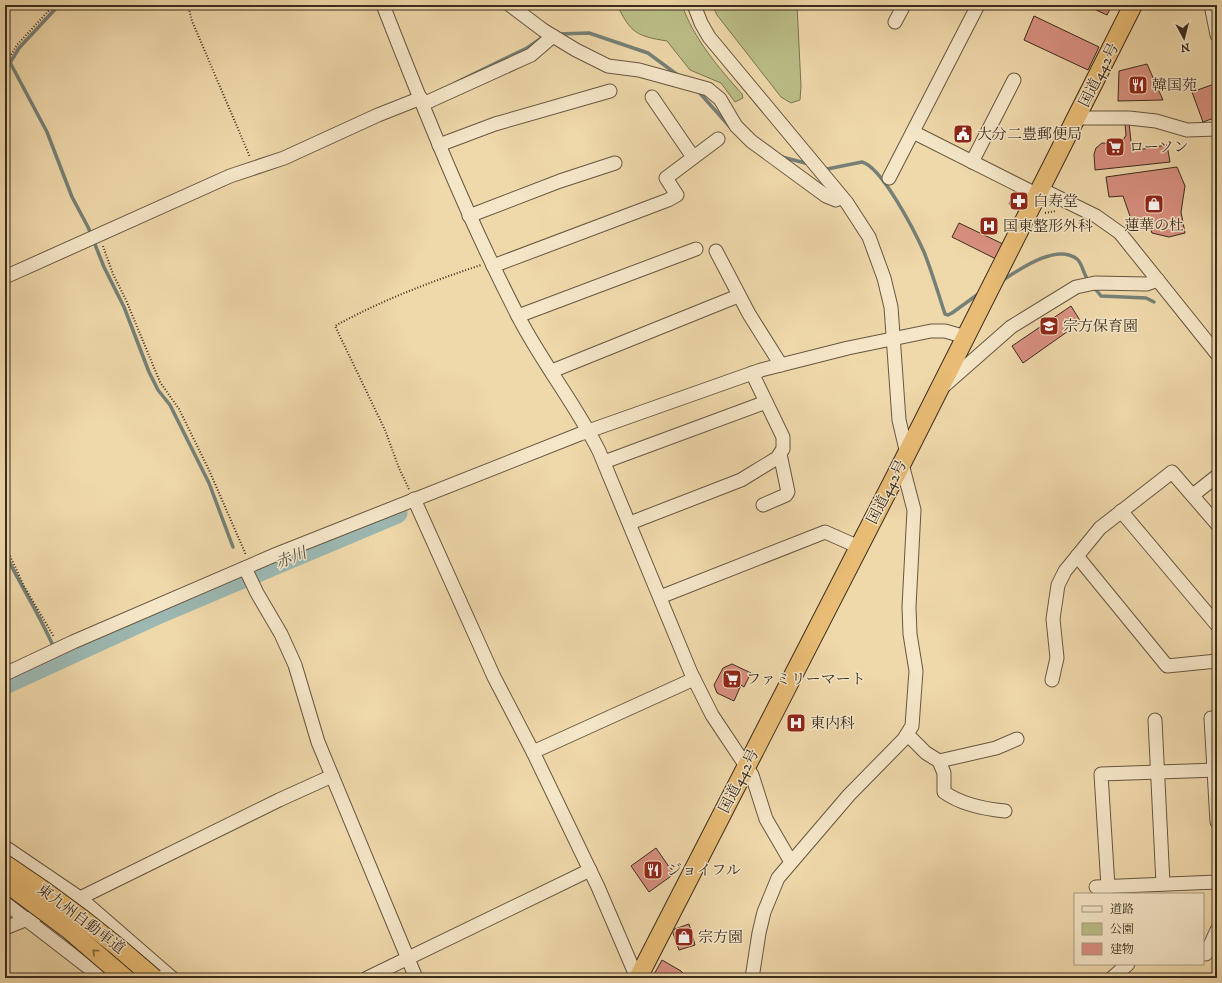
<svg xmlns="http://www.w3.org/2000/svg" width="1222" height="983" viewBox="0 0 1222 983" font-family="'IM FELL DW Pica','Noto Serif JP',serif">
  <rect width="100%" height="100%" fill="#efd8aa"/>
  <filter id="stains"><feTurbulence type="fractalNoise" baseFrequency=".005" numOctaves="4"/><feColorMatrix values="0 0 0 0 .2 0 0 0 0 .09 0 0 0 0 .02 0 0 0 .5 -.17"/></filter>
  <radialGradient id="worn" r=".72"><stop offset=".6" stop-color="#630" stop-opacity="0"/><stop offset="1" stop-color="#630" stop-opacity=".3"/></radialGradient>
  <!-- green -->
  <g fill="#bbbe87" stroke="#7a7552">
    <path d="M617 5H682C694 39 718 67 742 94L743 98 735 102 721 83 690 70 667 41C636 36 631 33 617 5Z"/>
    <polygon points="712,5 797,5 801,86 800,100 791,103 781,97 717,15"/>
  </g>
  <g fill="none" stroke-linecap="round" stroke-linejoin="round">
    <!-- stream -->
    <g stroke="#758077" stroke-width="3.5">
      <polyline points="557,34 589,33 648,53 679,76"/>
      <polyline points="5,53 47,132 72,197 88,227 104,267 124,307 149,372 158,390 170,405 209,483 233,547"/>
      <polyline points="5,71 19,48 59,5"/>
      <polyline points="455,83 527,48 543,37"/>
      <polyline points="698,91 730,127"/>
      <polyline points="782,157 809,164"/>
      <path d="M822 168 827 169 862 162C882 167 915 232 924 252 932 272 938 293 945 314L948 315 952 313 981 292"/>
      <path d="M1003 280C1020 269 1057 243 1077 259 1083 264 1083 275 1089 281"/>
      <polyline points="1093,286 1101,296 1146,298 1154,302"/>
      <path d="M5 553C20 585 40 615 54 648"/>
    </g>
    <!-- river -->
    <polyline stroke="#9cb8b2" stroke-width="21" points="5,684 162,612 397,513"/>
  </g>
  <!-- building -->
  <g fill="#d99080" stroke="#3a2c1e">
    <polygon points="1085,5 1112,5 1107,15"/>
    <polygon points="1034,16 1099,47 1088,70 1024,40"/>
    <polygon points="1147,64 1163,100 1118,101 1119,71"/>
    <polygon points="1217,83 1217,117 1203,122 1192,92"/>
    <polygon points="1129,123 1132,151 1167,145 1170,162 1095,170 1094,154 1096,148 1102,143 1121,144 1126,135 1125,124"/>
    <polygon points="1177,167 1185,186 1181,212 1185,233 1169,237 1152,233 1150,227 1141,227 1138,220 1131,219 1123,196 1109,197 1106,177"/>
    <polygon points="1015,191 1026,197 1020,209 1009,204"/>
    <polygon points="959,223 1003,244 996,259 952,237"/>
    <polygon points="1071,306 1081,322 1023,363 1012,346"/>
    <polygon points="732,664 751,673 744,687 741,685 734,701 717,693 714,685 723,668"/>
    <polygon points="656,848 674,874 649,892 631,866"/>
    <polygon points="689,924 695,945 679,950 672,930"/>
    <polygon points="662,960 681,971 684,975 683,978 652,978"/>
  </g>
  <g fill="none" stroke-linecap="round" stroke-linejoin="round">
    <defs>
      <g id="minor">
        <path d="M383 5C424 110 466 215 518 316 542 363 575 403 599 451L691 673 712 715 752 775 766 819 791 862"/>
        <polyline points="510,5 543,30 576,50 608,66 639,70 708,89 720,99 736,126 751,141 826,196 836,200 841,196"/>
        <polyline points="694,5 701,23 709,37 847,203 869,237 884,278 891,307 899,420 907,454"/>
        <polyline points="1211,5 1217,35"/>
        <polyline points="895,22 904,5"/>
        <polyline points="652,97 693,157"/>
        <polyline points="423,104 531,55 553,36"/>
        <polyline points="1077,118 1129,118 1156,121 1187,130 1217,129"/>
        <polyline points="913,132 1038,195"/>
        <polyline points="439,145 495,124 610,91"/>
        <polyline points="972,162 1014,80"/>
        <polyline points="889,178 978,5"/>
        <polyline points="1041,189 1096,216 1120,233 1217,354"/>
        <polyline points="469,216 560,181 615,163"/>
        <polyline points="716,251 749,314 781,365"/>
        <polyline points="493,266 668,200 677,195 666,178 718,139"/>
        <polyline points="5,277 230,176 284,158 378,115 421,98"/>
        <polyline points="518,316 696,249"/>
        <polyline points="552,371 738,296"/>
        <polyline points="945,385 1011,327 1076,287 1095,283 1147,284 1158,280"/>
        <polyline points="604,462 766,402"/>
        <polyline points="1193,495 1217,476"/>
        <polyline points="414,499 494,677 533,752 598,887 637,978"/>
        <polyline points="763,505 786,495 788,492 780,454"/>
        <polyline points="1121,511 1217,625"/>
        <polyline points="630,523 741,480 777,458 783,449 783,437 752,373"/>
        <polyline points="1077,556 1167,666 1217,661"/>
        <polyline points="245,568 257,593 281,634 295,665 318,742 416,978"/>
        <polyline points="660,597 825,532 859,547"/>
        <polyline points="5,674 73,642 277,554 580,434 761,370 848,348 931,331 945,331 966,337"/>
        <polyline points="1052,680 1057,658 1053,619 1058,585 1065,571 1100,528 1172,472 1217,524"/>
        <polyline points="1211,718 1217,822"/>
        <polyline points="1155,720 1163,884"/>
        <path d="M908 735 926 753 939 761 944 773V792C962 805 984 809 1005 811"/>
        <polyline points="533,752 694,679"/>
        <polyline points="939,761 996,748 1017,739"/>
        <polyline points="5,847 80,898 172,978"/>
        <polyline points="1096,887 1217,882"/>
        <polyline points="1108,887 1101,774 1217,770"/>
        <polyline points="5,903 102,978"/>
        <polyline points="5,928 80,898 279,800 332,776"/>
        <polyline points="1206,954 1217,930"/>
        <polyline points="367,978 590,870"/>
        <polyline points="752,978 759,933 764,912 778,878 849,795 904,739 912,726 916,671 910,634 909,607 914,510 902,464"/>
        <polyline points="1112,978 1128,964"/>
      </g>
      <polyline id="highway" points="638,978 899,469 1133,5"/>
    </defs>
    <!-- minor casing -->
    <use href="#minor" stroke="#675741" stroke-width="15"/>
    <!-- highway casing -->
    <use href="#highway" stroke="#3a2c1e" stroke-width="20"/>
    <!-- path -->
    <g stroke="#3a2c1e" stroke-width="2" stroke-dasharray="1 2" stroke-linecap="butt">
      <polyline points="188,5 192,21 250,157"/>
      <polyline points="5,44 11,55"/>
      <polyline points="5,65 17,45 54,5"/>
      <polyline points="1045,213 1056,211"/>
      <polyline points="103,246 113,274 126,300 160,382 179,409 209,470 246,555"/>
      <path d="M409 489 399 468 385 430 335 326C382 300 430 282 481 265"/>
      <polyline points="5,545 24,586 54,637"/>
    </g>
    <!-- minor -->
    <use href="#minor" stroke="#f5e6c8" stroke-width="13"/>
    <!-- highway -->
    <use href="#highway" stroke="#e8bc75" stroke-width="18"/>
    <defs>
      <g id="highway-bridge">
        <path d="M5 864C57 898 107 936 154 978"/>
        <polyline points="5,882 68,929 125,978"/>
      </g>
    </defs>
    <!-- highway-bridge casing -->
    <use href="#highway-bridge" stroke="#3a2c1e" stroke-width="20" stroke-linecap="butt"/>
    <!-- highway-bridge -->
    <use href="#highway-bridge" stroke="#e8bc75" stroke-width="18"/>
  </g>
  <!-- one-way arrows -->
  <defs><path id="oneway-chevron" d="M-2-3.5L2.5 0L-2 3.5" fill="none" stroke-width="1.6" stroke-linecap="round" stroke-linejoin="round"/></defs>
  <use stroke="#886d45" href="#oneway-chevron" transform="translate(95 952) rotate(-140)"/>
  <!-- icons -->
  <defs>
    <symbol id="restaurant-square" viewBox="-11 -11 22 22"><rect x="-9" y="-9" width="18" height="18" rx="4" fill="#8f2418" stroke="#f5e6c8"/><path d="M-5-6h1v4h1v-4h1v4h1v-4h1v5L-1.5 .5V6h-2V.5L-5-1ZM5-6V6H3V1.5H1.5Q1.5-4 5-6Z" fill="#fff"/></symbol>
    <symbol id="civic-square" viewBox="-11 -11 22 22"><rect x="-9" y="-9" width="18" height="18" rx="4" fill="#8f2418" stroke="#f5e6c8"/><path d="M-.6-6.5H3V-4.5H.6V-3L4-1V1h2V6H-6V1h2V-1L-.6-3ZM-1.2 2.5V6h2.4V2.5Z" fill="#fff"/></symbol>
    <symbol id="supermarket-square" viewBox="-11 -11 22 22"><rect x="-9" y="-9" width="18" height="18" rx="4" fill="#8f2418" stroke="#f5e6c8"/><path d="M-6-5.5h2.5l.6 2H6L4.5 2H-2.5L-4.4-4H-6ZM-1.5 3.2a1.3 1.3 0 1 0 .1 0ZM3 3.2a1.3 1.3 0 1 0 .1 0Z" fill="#fff"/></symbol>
    <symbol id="pharmacy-square" viewBox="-11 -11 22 22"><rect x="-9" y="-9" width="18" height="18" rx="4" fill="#8f2418" stroke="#f5e6c8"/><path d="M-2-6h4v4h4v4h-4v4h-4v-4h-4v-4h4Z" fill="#fff"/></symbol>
    <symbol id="shop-square" viewBox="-11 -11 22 22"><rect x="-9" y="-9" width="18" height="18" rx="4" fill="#8f2418" stroke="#f5e6c8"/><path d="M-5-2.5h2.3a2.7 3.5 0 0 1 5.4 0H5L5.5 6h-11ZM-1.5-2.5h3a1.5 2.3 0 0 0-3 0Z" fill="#fff"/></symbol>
    <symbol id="hospital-square" viewBox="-11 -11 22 22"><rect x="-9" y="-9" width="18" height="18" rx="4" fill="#8f2418" stroke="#f5e6c8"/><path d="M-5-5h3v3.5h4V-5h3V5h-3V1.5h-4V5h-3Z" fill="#fff"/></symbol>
    <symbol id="school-square" viewBox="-11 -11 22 22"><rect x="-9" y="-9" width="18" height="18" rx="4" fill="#8f2418" stroke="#f5e6c8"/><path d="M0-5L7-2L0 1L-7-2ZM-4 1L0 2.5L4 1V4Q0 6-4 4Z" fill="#fff"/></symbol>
  </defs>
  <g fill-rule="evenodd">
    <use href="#restaurant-square" x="1127" y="74" width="22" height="22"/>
    <use href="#civic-square" x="952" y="123" width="22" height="22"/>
    <use href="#supermarket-square" x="1104" y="136" width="22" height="22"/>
    <use href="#pharmacy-square" x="1008" y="190" width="22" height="22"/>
    <use href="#shop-square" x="1143" y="193" width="22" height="22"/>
    <use href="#hospital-square" x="978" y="215" width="22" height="22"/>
    <use href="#school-square" x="1038" y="315" width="22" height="22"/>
    <use href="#supermarket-square" x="721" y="668" width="22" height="22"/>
    <use href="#hospital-square" x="785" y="712" width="22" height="22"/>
    <use href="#restaurant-square" x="642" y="859" width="22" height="22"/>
    <use href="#shop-square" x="673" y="926" width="22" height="22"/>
  </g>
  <g text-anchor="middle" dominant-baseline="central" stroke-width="3" stroke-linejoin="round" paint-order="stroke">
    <!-- street labels -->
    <g font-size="15" fill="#3a2c1e" stroke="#f5e6c8">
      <text transform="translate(1099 75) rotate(-63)">国道442号</text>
      <text transform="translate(887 492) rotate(-63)">国道442号</text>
      <text transform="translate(739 781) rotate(-63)">国道442号</text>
      <text transform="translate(81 919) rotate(37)">東九州自動車道</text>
    </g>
    <!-- poi labels -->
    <g font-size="15" fill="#3a2c1e" stroke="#f5e6c8" text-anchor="start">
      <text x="1152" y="85">韓国苑</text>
      <text x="977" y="134">大分二豊郵便局</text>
      <text x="1129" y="147">ローソン</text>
      <text x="1033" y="201">白寿堂</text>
      <text x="1154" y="225" text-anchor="middle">蓮華の杜</text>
      <text x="1003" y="226">国東整形外科</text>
      <text x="1063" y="326">宗方保育園</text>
      <text x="746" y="679">ファミリーマート</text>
      <text x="810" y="723">東内科</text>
      <text x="667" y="870">ジョイフル</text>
      <text x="698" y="937">宗方園</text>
    </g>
    <!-- water labels -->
    <g font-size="16" font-style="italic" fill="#524f43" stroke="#f5e6c8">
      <text transform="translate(291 558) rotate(-22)">赤川</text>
    </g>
  </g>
  <!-- margin -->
  <rect width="1222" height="983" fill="none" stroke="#efd8aa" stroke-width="20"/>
  <rect x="6" y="6" width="1210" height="971" fill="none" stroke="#3a2c1e" stroke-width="2"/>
  <rect x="10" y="10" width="1202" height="963" fill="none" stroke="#3a2c1e"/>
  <!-- legend -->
  <rect x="1074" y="893" width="130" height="72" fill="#f5e6c8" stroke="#aa9c84"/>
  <rect x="1082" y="906" width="20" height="6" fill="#f5e6c8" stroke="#aa9c84"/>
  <text x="1110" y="913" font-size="12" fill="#3a2c1e">道路</text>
  <rect x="1082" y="923" width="20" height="12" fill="#bbbe87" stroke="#aa9c84"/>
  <text x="1110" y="933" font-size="12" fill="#3a2c1e">公園</text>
  <rect x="1082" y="943" width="20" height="12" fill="#d99080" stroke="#aa9c84"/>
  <text x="1110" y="953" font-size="12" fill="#3a2c1e">建物</text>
  <!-- north arrow -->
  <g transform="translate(1184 38) rotate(173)" stroke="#f5e6c8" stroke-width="3" paint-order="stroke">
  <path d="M0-3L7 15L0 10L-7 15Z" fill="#3a2c1e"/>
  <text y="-6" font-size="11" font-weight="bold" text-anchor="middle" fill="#3a2c1e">N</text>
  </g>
  <rect width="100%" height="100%" filter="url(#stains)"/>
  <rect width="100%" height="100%" fill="url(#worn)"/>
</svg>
